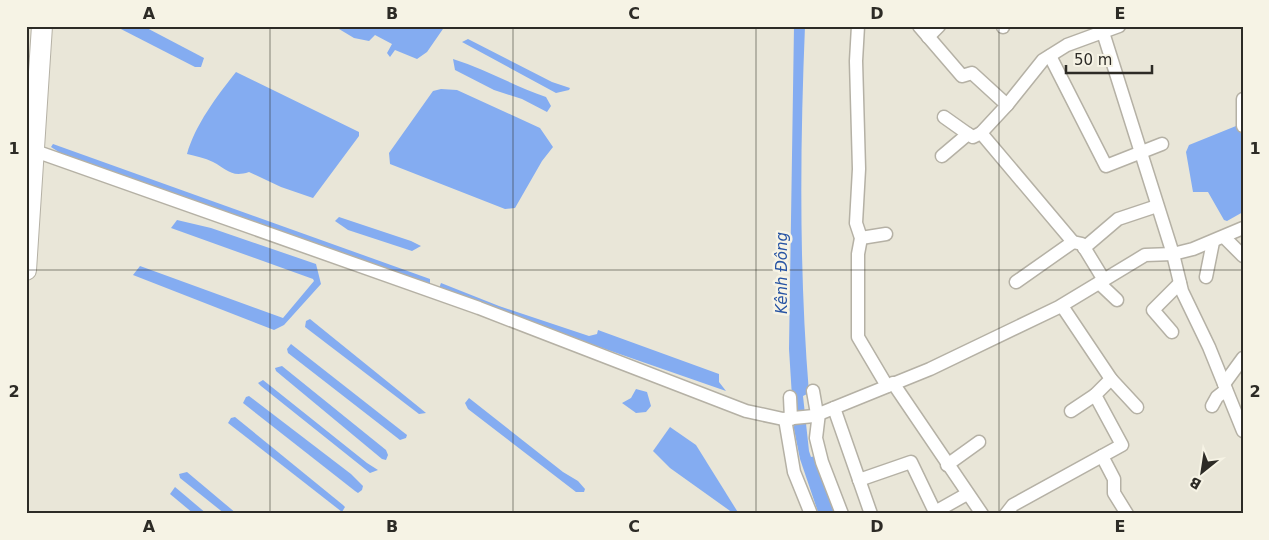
<svg xmlns="http://www.w3.org/2000/svg" width="1269" height="540" viewBox="0 0 1269 540" font-family="'DejaVu Sans',sans-serif">
  <rect width="100%" height="100%" fill="#e9e6d8"/>
  <!-- water -->
  <g fill="#84acf1">
    <polygon points="115,26 143,26 204,58 201,67 195,67"/>
    <polygon points="334,26 445,26 427,52 417,59 395,50 390,57 387,53 392,44 375,35 369,41 354,38"/>
    <path d="M794 26H805C800 148 799 271 809 393L803 396 809 451 811 457 815 456 838 514H821L818 512 800 459 794 429 789 349Z"/>
    <polygon points="468,39 552,82 570,88 569,90 556,93 462,42"/>
    <path d="M453 59C485 69 514 86 546 97L551 106 547 112 522 99 494 90 455 70Z"/>
    <path d="M236 72 359 132V136L313 198 281 187 249 172C231 178 227 169 213 162 205 158 195 156 187 154 195 125 217 96 236 72Z"/>
    <polygon points="441,89 457,90 540,128 553,147 542,161 515,208 505,209 390,164 389,153 433,91"/>
    <polygon points="1236,126 1240,129 1243,138 1243,212 1227,221 1224,220 1208,192 1193,192 1186,152 1189,145"/>
    <polygon points="53,144 430,279 430,283 426,285 65,156 51,147"/>
    <polygon points="339,217 411,241 421,246 412,251 348,230 335,221"/>
    <polygon points="177,220 211,228 316,264 321,284 284,325 274,330 133,275 140,266 283,318 314,281 313,279 171,228"/>
    <polygon points="441,283 499,306 589,336 597,334 598,330 719,374 719,382 726,391 438,291"/>
    <polygon points="310,319 420,408 426,413 419,414 305,327 306,321"/>
    <polygon points="291,344 407,435 406,438 400,440 288,353 287,349"/>
    <polygon points="282,366 386,450 388,455 386,460 382,459 276,371 275,368"/>
    <polygon points="263,380 367,463 378,470 370,473 261,386 258,383"/>
    <polygon points="636,389 647,392 651,406 646,412 636,413 622,403 631,398"/>
    <polygon points="249,396 351,474 363,486 362,490 358,493 355,491 243,403 246,397"/>
    <polygon points="469,398 563,472 578,481 585,489 584,492 576,492 468,409 465,403"/>
    <polygon points="235,417 343,505 345,507 342,512 228,423 231,418"/>
    <polygon points="670,427 696,445 739,514 733,513 670,468 653,451"/>
    <polygon points="187,472 237,514 225,514 180,478 179,474"/>
    <polygon points="175,487 207,514 194,514 170,494"/>
  </g>
  <g fill="none" stroke-linecap="round" stroke-linejoin="round">
    <defs>
      <g id="street">
        <polyline points="858,26 856,61 859,169 856,223 861,238 858,254 858,337 887,386"/>
        <polyline points="919,26 962,76 972,73 1007,105"/>
        <polyline points="1101,26 1173,254 1182,291 1209,347 1243,431"/>
        <polyline points="1003,27 1003,26"/>
        <polyline points="928,37 939,26"/>
        <polyline points="1050,56 1106,166 1162,144"/>
        <polyline points="1243,99 1243,126"/>
        <polyline points="944,117 968,134"/>
        <polyline points="35,151 479,308 746,411 783,419 814,416 930,369 1059,307 1145,255 1173,254 1193,249 1243,228"/>
        <polyline points="942,156 968,134 973,137 981,133"/>
        <polyline points="1224,237 1243,256"/>
        <polyline points="861,238 886,234"/>
        <polyline points="1084,248 1118,219 1157,206"/>
        <polyline points="1206,277 1213,242"/>
        <polyline points="1104,280 1082,244 1073,242 981,133 1007,105 1043,60 1067,45 1119,26"/>
        <polyline points="1016,282 1073,242"/>
        <polyline points="1099,283 1117,300"/>
        <polyline points="1172,332 1153,310 1180,283"/>
        <polyline points="1111,379 1137,407"/>
        <polyline points="893,383 982,514"/>
        <polyline points="1224,384 1243,358"/>
        <polyline points="813,391 817,414"/>
        <polyline points="790,397 791,419"/>
        <polyline points="1212,406 1217,397 1226,390"/>
        <polyline points="834,408 871,514"/>
        <polyline points="1071,411 1095,395"/>
        <polyline points="819,413 816,438 822,462 842,514"/>
        <polyline points="785,419 794,472 811,514"/>
        <polyline points="1102,456 1114,479 1114,493 1127,514"/>
        <polyline points="947,465 979,442"/>
        <polyline points="859,480 911,462 935,512 967,494"/>
        <polyline points="1006,514 1013,505 1122,445 1095,395 1111,379 1062,306"/>
      </g>
      <polyline id="primary" points="26,270 42,26"/>
    </defs>
    <!-- street casing -->
    <use href="#street" stroke="#b5b1a5" stroke-width="15"/>
    <!-- primary casing -->
    <use href="#primary" stroke="#b5b1a5" stroke-width="22"/>
    <!-- street -->
    <use href="#street" stroke="#fff" stroke-width="12"/>
    <!-- primary -->
    <use href="#primary" stroke="#fff" stroke-width="20"/>
  </g>
  <!-- grid -->
  <path fill="none" stroke="#2d2b26" stroke-width="1" stroke-opacity="0.55" d="M270 26V514M513 26V514M756 26V514M999 26V514M26 270H1243"/>
  <g text-anchor="middle" dominant-baseline="central" stroke-width="5" stroke-linejoin="round" paint-order="stroke">
    <!-- water labels -->
    <g font-size="15" font-style="italic" fill="#2653a3" stroke="#f6f3e5">
      <text transform="translate(782 273) rotate(-90)">Kênh Đông</text>
    </g>
  </g>
  <!-- border -->
  <rect width="1269" height="540" fill="none" stroke="#f6f3e5" stroke-width="55"/>
  <!-- north arrow -->
  <g transform="translate(1202 472) rotate(210)" stroke="#f6f3e5" stroke-width="4" paint-order="stroke">
  <path d="M0-4L9 19L0 12L-9 19Z" fill="#2d2b26"/>
  <text y="-8" font-size="14" font-weight="bold" text-anchor="middle" fill="#2d2b26">B</text>
  </g>
  <!-- scale -->
  <path d="M1066 65v8h86v-8" fill="none" stroke="#2d2b26" stroke-width="2.5"/>
  <text x="1074" y="65" font-size="15" fill="#2d2b26" stroke="#f6f3e5" stroke-width="4" paint-order="stroke">50 m</text>
  <rect x="28" y="28" width="1214" height="484" fill="none" stroke="#2d2b26" stroke-width="2"/>
  <g font-size="16" text-anchor="middle" font-weight="bold" fill="#2d2b26">
    <text x="149" y="19">A</text>
    <text x="392" y="19">B</text>
    <text x="634" y="19">C</text>
    <text x="877" y="19">D</text>
    <text x="1120" y="19">E</text>
    <text x="14" y="154">1</text>
    <text x="1255" y="154">1</text>
    <text x="14" y="397">2</text>
    <text x="1255" y="397">2</text>
    <text x="149" y="532">A</text>
    <text x="392" y="532">B</text>
    <text x="634" y="532">C</text>
    <text x="877" y="532">D</text>
    <text x="1120" y="532">E</text>
  </g>
</svg>
